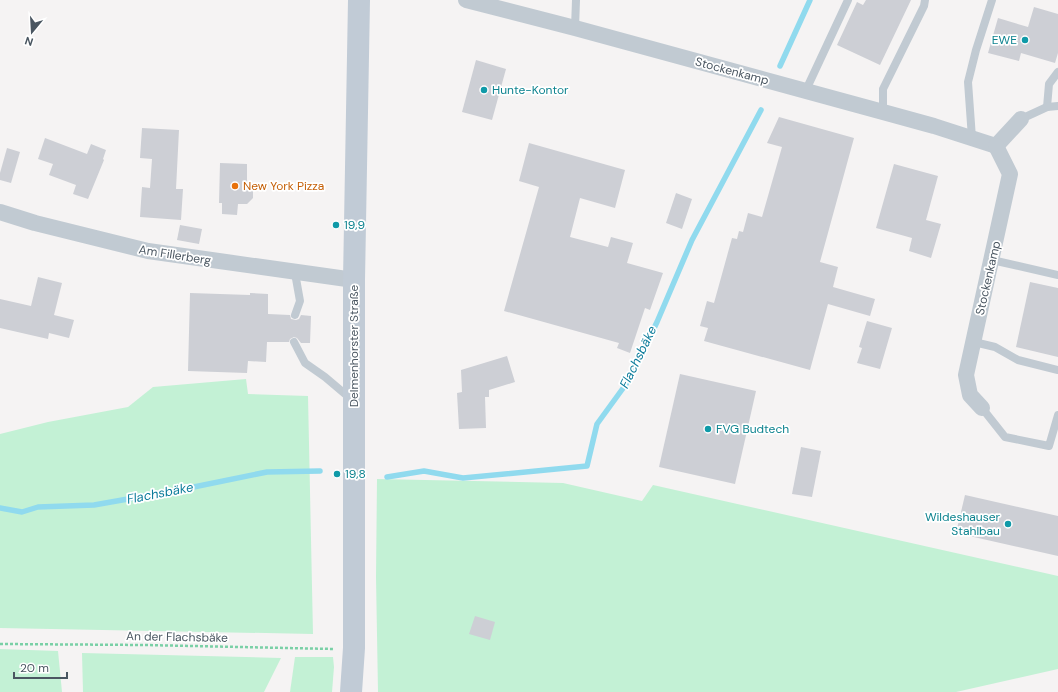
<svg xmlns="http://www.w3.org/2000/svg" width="1058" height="692" viewBox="0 0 1058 692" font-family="'DM Sans',sans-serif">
  <rect width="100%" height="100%" fill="#f5f3f3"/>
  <!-- green -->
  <g fill="#c3f1d5">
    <polygon points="246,379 248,394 308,396 313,634 0,628 0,434 48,422 128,407 153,387"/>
    <polygon points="377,479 563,483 642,501 653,485 1058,576 1058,669 956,692 378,692 376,577"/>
    <polygon points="0,649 58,651 62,692 0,692"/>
    <polygon points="82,653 281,658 264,692 83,692"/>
    <polygon points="295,657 333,657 334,667 332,692 290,692"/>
  </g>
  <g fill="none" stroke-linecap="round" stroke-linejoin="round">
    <!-- stream -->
    <g stroke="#90daee" stroke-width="5.5">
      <polyline points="780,66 810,0"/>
      <polyline points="387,477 424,471 463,478 587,466 597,424 629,380 657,322 692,240 761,110"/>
      <polyline points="0,508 22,512 38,507 94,505 179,490 267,472 320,471"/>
    </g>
  </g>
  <!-- building -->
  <g fill="#cdcfd5">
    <polygon points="866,0 911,0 880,65 837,45 857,2 863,5"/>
    <polygon points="1034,7 1058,14 1058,53 1055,63 1021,53 1019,61 988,53 998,18 1028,27"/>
    <polygon points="476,60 506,69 492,120 462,112"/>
    <polygon points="779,117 854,138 820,262 838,267 833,287 875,299 870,316 828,304 810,370 704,341 708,328 700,326 707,301 714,303 732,238 737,239 739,231 743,232 748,213 762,217 782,147 767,143"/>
    <polygon points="142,128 179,130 176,189 183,189 181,220 140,217 142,187 150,188 152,159 140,158"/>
    <polygon points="45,138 87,154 91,144 106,150 103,159 104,160 88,199 73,194 76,185 49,175 53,164 38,159"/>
    <polygon points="529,143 625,170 615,208 580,198 570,237 608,247 611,237 633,243 627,263 663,273 650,310 645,308 630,353 617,348 619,343 504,311 539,187 519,181"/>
    <polygon points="7,148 20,152 11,183 0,180 0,173"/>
    <polygon points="220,163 247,164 247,183 253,189 253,198 247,204 238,204 237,215 222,214 222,203 219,203"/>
    <polygon points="894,164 938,176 926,220 941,224 931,258 909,251 912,238 876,228"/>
    <polygon points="676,193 692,199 682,229 666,223"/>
    <polygon points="180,225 202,229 199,244 177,240"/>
    <polygon points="38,277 62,283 54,315 74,320 69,338 49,333 48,339 0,328 0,299 31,306"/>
    <polygon points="1030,282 1058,288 1058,357 1016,347"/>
    <polygon points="190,293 250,295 250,293 268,294 268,314 290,315 291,319 296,320 299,319 301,315 311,316 310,343 301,343 297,338 294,337 290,339 289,342 267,342 266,362 248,361 247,373 188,371"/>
    <polygon points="867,321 892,328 880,369 857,363 862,348 859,347"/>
    <polygon points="507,356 515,382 489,390 489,397 485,397 486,428 459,429 457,393 462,392 461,370"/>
    <polygon points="680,374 756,391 735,484 659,467"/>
    <polygon points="801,447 821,451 812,497 792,494"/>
    <polygon points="965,495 1058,516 1058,556 956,533"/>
    <polygon points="475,616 495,622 490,640 469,634"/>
  </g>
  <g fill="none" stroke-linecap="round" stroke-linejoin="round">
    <!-- path -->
    <polyline stroke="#7ad0a6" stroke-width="2.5" stroke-dasharray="3 2" stroke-linecap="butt" points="0,644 145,645 334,649"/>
    <!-- lane -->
    <g stroke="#c1cad2" stroke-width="8">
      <polyline points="575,28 576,0"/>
      <polyline points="806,90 848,0"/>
      <polyline points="1047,107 1049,84 1058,72"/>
      <polyline points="883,112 883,89 924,6 925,0"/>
      <polyline points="1021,119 1047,107 1058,106"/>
      <polyline points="972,138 968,82 976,50 992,0"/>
      <polyline points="992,260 1058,275"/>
      <polyline points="295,273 300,301 295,315"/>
      <polyline points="294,342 305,363 325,377 351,399"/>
      <polyline points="974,342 995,347 1018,360 1058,370"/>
      <polyline points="982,408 1005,437 1049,446 1058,415"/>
    </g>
    <!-- street -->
    <g stroke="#c1cad2" stroke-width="16">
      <polyline points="466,0 575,28 883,112 934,126 996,146 1021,119"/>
      <polyline points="0,212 35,223 148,251 354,280"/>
      <polyline points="982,408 970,395 966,375 1010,174 996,146"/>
    </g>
    <!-- secondary -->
    <polyline stroke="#c1cbd6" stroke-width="22" points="351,692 354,648 354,280 359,0"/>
  </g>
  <!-- markers -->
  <g fill="#0f9aa8" stroke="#fff" stroke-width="1.5">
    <circle cx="1025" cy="40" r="4"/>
    <circle cx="484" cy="90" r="4"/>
    <circle cx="336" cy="225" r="4"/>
    <circle cx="708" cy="429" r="4"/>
    <circle cx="337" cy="474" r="4"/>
    <circle cx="1008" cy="524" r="4"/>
  </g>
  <circle fill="#e8710a" stroke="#fff" stroke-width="1.5" cx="235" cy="186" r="4"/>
  <g text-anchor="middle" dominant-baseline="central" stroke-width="3.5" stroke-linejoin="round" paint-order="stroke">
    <!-- culture labels -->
    <g font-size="12" fill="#0d838f" stroke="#fff" text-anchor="start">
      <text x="1017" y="40" text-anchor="end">EWE</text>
      <text x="492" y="90">Hunte-Kontor</text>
      <text x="344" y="225">19,9</text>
      <text x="716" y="429">FVG Budtech</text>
      <text x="345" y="474">19,8</text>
      <text x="1000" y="517" text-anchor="end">Wildeshauser<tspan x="1000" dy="14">Stahlbau</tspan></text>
    </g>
    <!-- street labels -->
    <g font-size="12" fill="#4a5661" stroke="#fff">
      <text transform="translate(732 71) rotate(15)">Stockenkamp</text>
      <text transform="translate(175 255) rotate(9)">Am Fillerberg</text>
      <text transform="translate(988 278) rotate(-77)">Stockenkamp</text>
      <text transform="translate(354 346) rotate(-90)">Delmenhorster Straße</text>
      <text transform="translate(177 637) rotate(1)">An der Flachsbäke</text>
    </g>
    <!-- food labels -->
    <g font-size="12" fill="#c56008" stroke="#fff" text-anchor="start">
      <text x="243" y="186">New York Pizza</text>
    </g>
    <!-- water labels -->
    <g font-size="13" font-style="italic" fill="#0c7c9b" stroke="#fff">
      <text transform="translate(638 357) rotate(-64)">Flachsbäke</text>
      <text transform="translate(160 493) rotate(-11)">Flachsbäke</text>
    </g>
  </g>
  <!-- north arrow -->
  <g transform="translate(32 32) rotate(198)" stroke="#ffffff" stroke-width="3" paint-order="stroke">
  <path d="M0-3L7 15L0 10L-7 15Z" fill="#4a5661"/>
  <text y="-6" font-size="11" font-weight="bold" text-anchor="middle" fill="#4a5661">N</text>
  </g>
  <!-- scale -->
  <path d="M14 672v6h53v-6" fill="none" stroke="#4a5661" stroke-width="2"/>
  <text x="20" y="672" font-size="12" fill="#4a5661" stroke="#ffffff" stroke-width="3" paint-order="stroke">20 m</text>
</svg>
